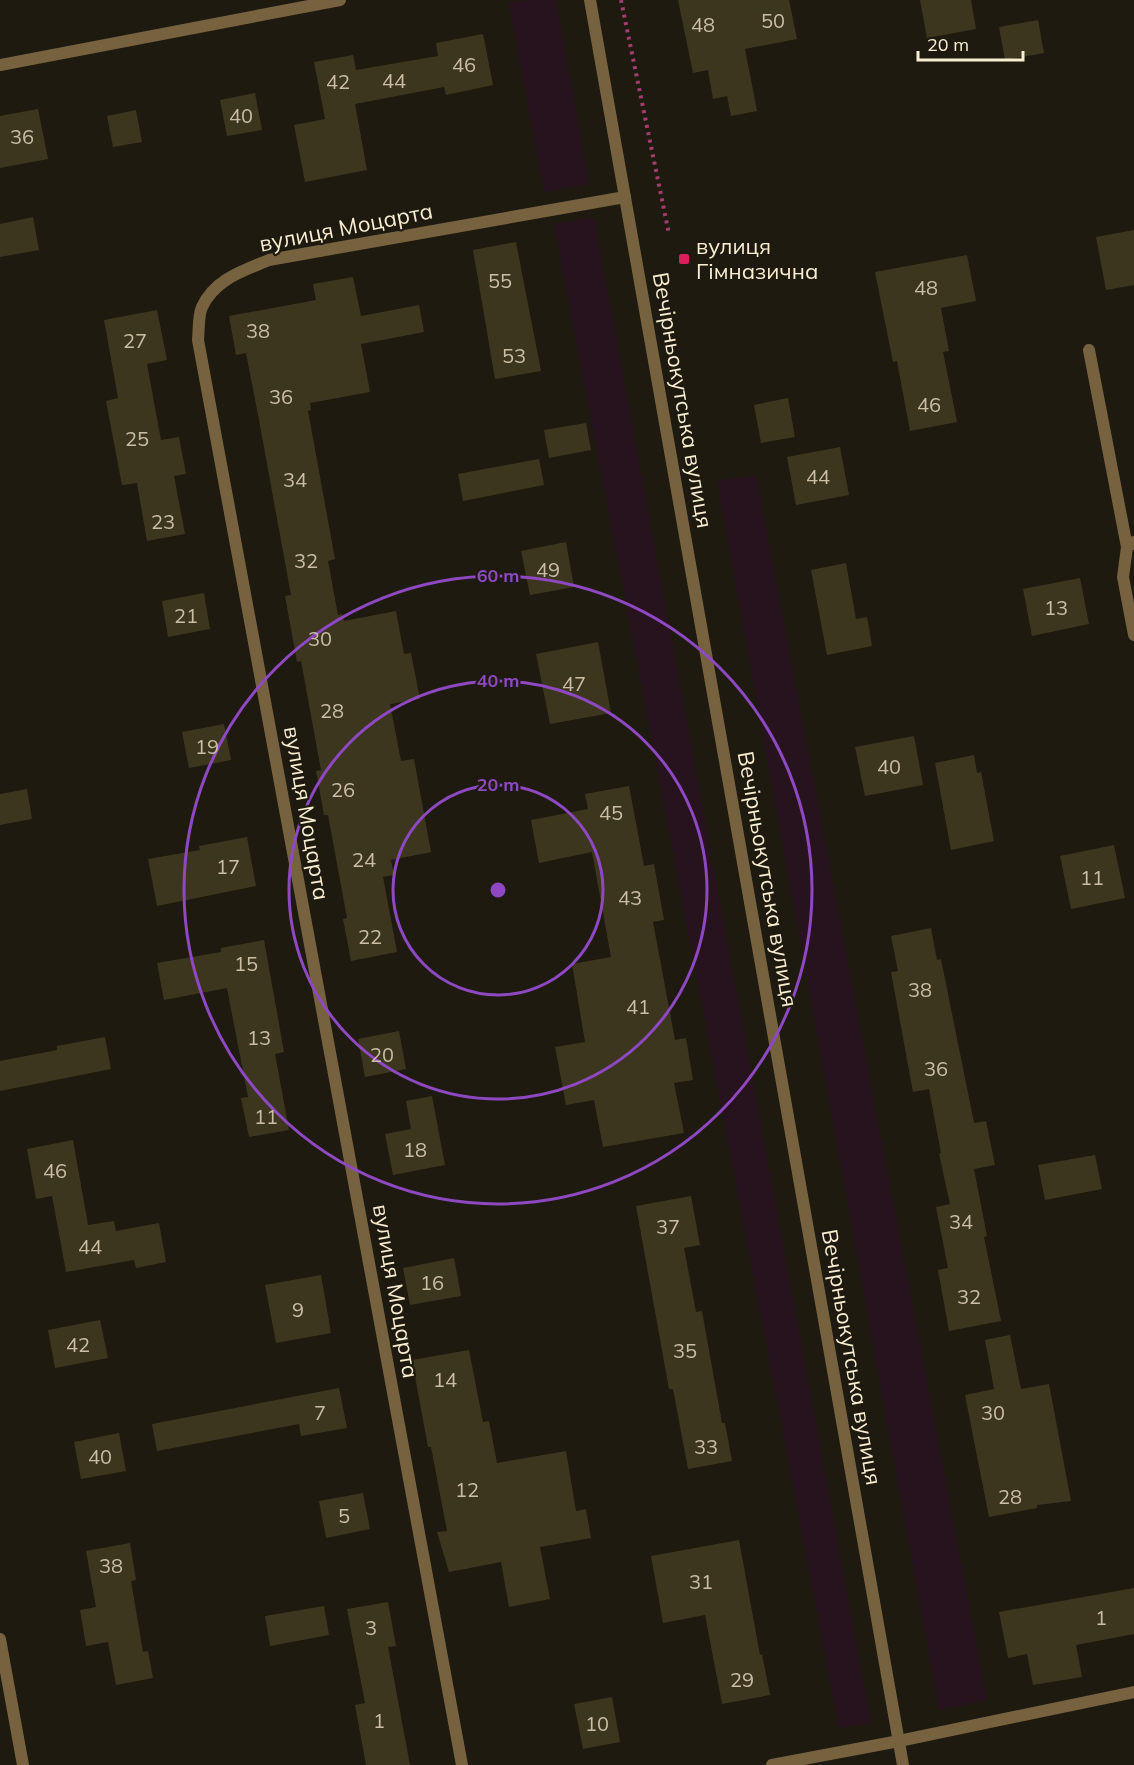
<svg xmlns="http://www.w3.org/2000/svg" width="1134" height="1765" viewBox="0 0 1134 1765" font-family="Mulish,sans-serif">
  <rect width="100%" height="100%" fill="#1e1a0f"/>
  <!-- green -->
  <g fill="#27131d">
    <polygon points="525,0 556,0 589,184 544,192 509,3"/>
    <polygon points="594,217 871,1723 839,1728 554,224"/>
    <polygon points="756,475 987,1700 939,1710 717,481"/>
  </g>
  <!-- building -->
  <g fill="#3d361e">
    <polygon points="678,0 789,0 797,39 745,49 757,111 731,116 727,96 713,99 708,70 693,73"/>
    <polygon points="920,0 971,0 976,29 927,38"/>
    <polygon points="1038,20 1044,53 1005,60 999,27"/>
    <polygon points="483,34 493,85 446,95 444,87 355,104 367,170 305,182 294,125 325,119 314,62 353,55 356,70 438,56 436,43"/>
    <polygon points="255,93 262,130 227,136 220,100"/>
    <polygon points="38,109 48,159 0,168 0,116"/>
    <polygon points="136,110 142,142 113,147 107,116"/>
    <polygon points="33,217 39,250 0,257 0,224"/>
    <polygon points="1134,230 1134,285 1106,290 1096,237"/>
    <polygon points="516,242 541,371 495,379 473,250"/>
    <polygon points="967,255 976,301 941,308 949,351 943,352 957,422 910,431 897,361 893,362 875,272"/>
    <polygon points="353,277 361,316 419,305 424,332 361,344 370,392 310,403 311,410 308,411 335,559 328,561 338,615 342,614 344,621 396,611 404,654 411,653 420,699 390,704 401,761 414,759 431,852 391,860 394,875 383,877 397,952 351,961 343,919 347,918 328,815 324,815 316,771 321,770 301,661 297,662 285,596 291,595 259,420 246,353 236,355 229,316 316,300 313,284"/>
    <polygon points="157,310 167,360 147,364 161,440 179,437 186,474 174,476 185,534 147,541 137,483 122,485 106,401 118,398 104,320"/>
    <polygon points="788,398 795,437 761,443 754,405"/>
    <polygon points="586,423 591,450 549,458 544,430"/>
    <polygon points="840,447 849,495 796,505 787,457"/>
    <polygon points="539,459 544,485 463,501 458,474"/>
    <polygon points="566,542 574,587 530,595 521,551"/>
    <polygon points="846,563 856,619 867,617 872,646 827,655 811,570"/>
    <polygon points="1080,578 1089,624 1032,636 1023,589"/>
    <polygon points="204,593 210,629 168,637 162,601"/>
    <polygon points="598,642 611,713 550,724 536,654"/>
    <polygon points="224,724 231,760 189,768 182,732"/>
    <polygon points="914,736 923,785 865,796 855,747"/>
    <polygon points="974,755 977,773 981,772 994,841 951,850 935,763"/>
    <polygon points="629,786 644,866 654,864 664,920 653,922 675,1040 686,1038 693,1080 674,1083 684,1133 603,1147 594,1100 566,1105 555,1047 585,1042 572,964 611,957 592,852 539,863 531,820 588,809 585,794"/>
    <polygon points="27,789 32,819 0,825 0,794"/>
    <polygon points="247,837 256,886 157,906 148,859 200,850 199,846"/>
    <polygon points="1114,845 1125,898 1071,909 1060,856"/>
    <polygon points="931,928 937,960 941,959 974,1123 986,1121 995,1165 974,1169 987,1236 984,1237 1001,1321 949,1331 938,1270 948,1268 936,1207 950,1204 939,1154 941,1153 929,1089 913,1092 891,972 898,971 891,936"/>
    <polygon points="264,940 284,1052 275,1054 289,1130 249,1137 241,1098 248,1097 227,988 164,1000 157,963 221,952 221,948"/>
    <polygon points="399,1031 406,1069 365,1077 358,1039"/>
    <polygon points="105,1037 111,1069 0,1091 0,1061 57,1050 57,1046"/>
    <polygon points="432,1096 445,1165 393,1175 385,1134 411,1129 406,1101"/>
    <polygon points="73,1140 88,1225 114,1221 116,1231 159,1223 166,1262 136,1268 134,1260 66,1272 52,1196 36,1199 27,1149"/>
    <polygon points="1095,1155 1102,1189 1045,1200 1038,1165"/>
    <polygon points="691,1196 700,1245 684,1248 696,1312 702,1311 722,1423 725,1423 732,1461 688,1469 673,1389 669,1389 636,1206"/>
    <polygon points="454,1258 461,1296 410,1305 403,1268"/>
    <polygon points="321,1275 331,1333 276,1343 265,1285"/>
    <polygon points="100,1320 108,1358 55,1368 48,1330"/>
    <polygon points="1010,1335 1021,1389 1049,1384 1071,1501 1037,1505 1037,1508 989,1517 965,1395 994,1389 985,1340"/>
    <polygon points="469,1350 483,1422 489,1421 497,1463 566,1451 576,1511 586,1509 591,1538 540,1547 550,1599 509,1607 501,1562 449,1572 437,1532 447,1531 431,1447 428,1447 412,1360"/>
    <polygon points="339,1388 347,1428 301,1436 299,1424 157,1451 152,1424"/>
    <polygon points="119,1433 126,1471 81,1479 74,1442"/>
    <polygon points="363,1493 370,1529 326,1538 319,1501"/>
    <polygon points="739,1540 760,1655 762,1654 770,1695 722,1704 705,1615 663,1623 651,1556"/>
    <polygon points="130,1543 136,1580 131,1581 143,1652 148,1651 153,1678 116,1685 108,1642 86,1646 80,1610 96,1607 86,1551"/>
    <polygon points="1134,1588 1134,1634 1076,1645 1082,1677 1033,1685 1027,1654 1008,1658 999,1612"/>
    <polygon points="388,1602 396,1646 388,1647 410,1765 366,1765 355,1705 365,1703 347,1609"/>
    <polygon points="324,1606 329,1635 270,1646 265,1616"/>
    <polygon points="612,1697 620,1742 583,1749 574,1704"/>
  </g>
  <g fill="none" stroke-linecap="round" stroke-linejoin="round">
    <!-- path -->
    <polyline stroke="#a33d6f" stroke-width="4" stroke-dasharray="3 4.5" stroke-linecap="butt" points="621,0 669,234"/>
    <!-- service -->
    <polyline stroke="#776240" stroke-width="12" points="1089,350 1127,547"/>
    <!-- minor -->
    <g stroke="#776240" stroke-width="12">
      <polyline points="0,65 340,0"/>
      <polyline points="1134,542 1127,547 1123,577 1134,635"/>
      <polyline points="0,1639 23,1765"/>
      <path d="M462 1765 198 340C199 330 198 316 202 307 215 279 243 271 269 260L625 197"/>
      <polyline points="772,1765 899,1741 1134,1692"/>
    </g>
    <!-- tertiary -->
    <polyline stroke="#776240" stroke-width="12" points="590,0 903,1765"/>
  </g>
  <!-- distance rings -->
  <g fill="none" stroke="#8e49c2" stroke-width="3">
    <circle cx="498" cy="890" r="105"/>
    <circle cx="498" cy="890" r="209"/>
    <circle cx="498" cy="890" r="314"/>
  </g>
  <!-- markers -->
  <rect fill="#db1d5b" stroke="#1e1a0f" stroke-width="2" x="678" y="253" width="12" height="12" rx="3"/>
  <g text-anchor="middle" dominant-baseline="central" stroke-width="4.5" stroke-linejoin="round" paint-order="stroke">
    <!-- number labels -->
    <g font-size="20" fill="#cabfa5">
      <text x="773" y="20">50</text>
      <text x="703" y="24">48</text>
      <text x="464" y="64">46</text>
      <text x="394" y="80">44</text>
      <text x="338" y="81">42</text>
      <text x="241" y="115">40</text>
      <text x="22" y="136">36</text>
      <text x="500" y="280">55</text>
      <text x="926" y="287">48</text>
      <text x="258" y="330">38</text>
      <text x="135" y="340">27</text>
      <text x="514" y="355">53</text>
      <text x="281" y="396">36</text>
      <text x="929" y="404">46</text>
      <text x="137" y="438">25</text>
      <text x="818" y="476">44</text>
      <text x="295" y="479">34</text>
      <text x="163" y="521">23</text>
      <text x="306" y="560">32</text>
      <text x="548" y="569">49</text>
      <text x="1056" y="607">13</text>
      <text x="186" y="615">21</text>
      <text x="320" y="638">30</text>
      <text x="574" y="683">47</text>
      <text x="332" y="710">28</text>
      <text x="207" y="746">19</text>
      <text x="889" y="766">40</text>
      <text x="343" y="789">26</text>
      <text x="611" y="812">45</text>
      <text x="364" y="859">24</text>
      <text x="228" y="866">17</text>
      <text x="1092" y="877">11</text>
      <text x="630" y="897">43</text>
      <text x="370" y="936">22</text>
      <text x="246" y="963">15</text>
      <text x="920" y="989">38</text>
      <text x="638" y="1006">41</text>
      <text x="259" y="1037">13</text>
      <text x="382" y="1054">20</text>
      <text x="936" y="1068">36</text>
      <text x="266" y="1116">11</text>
      <text x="415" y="1149">18</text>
      <text x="55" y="1170">46</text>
      <text x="961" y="1221">34</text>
      <text x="668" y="1226">37</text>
      <text x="90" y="1246">44</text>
      <text x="432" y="1282">16</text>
      <text x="969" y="1296">32</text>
      <text x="298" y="1309">9</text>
      <text x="78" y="1344">42</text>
      <text x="685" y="1350">35</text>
      <text x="445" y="1379">14</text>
      <text x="320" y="1412">7</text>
      <text x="993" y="1412">30</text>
      <text x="706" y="1446">33</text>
      <text x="100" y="1456">40</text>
      <text x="467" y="1489">12</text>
      <text x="1010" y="1496">28</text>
      <text x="344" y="1515">5</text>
      <text x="111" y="1565">38</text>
      <text x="701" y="1581">31</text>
      <text x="1101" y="1617">1</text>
      <text x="371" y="1627">3</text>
      <text x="742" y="1679">29</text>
      <text x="379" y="1720">1</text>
      <text x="597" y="1723">10</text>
    </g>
    <!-- street labels -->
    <g font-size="22" fill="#f9edd2" stroke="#1e1a0f">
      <text transform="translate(346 227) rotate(-11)">вулиця Моцарта</text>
      <text transform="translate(683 400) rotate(80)">Вечірньокутська вулиця</text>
      <text transform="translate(307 813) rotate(80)">вулиця Моцарта</text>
      <text transform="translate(768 879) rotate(80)">Вечірньокутська вулиця</text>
      <text transform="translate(396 1291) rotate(80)">вулиця Моцарта</text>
      <text transform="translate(852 1357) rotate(80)">Вечірньокутська вулиця</text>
    </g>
    <!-- poi labels -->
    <g font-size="22" fill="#f9edd2" stroke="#1e1a0f" text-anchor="start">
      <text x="696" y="246">вулиця<tspan x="696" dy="25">Гімназична</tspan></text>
    </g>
  </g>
  <circle cx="498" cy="890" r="9" fill="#8e49c2" stroke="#1e1a0f" stroke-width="3"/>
  <g font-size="18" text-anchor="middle" font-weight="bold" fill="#8e49c2" stroke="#1e1a0f" stroke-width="4.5" stroke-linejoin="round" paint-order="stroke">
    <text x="498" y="582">60 m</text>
    <text x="498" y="687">40 m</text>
    <text x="498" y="791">20 m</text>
  </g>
  <!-- scale -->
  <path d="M918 51v9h105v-9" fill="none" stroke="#f9edd2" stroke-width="3"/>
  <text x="927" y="51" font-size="18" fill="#f9edd2" stroke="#1e1a0f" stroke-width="4.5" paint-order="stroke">20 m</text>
</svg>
